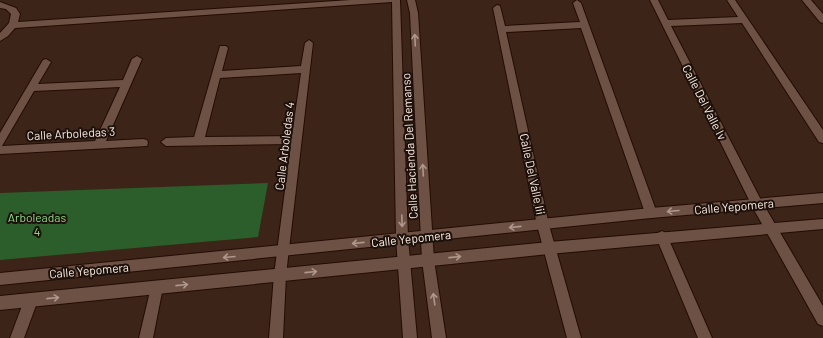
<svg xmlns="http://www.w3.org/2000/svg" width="823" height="338" viewBox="0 0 823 338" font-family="Barlow,sans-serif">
  <rect width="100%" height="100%" fill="#3d2418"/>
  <!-- green -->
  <polygon fill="#2b5e2b" points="268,183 258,237 0,260 0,193"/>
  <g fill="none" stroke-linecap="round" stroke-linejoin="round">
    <defs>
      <g id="minor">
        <polygon points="351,0 400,0 408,238 417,338 403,338 396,238 392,2 15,28 8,36 0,41 0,33 9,23 11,14 6,9 0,8 0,2 16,8 20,14 18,22"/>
        <polygon points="407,0 415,0 418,13 434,260 446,338 432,338 422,260 410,13"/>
        <polygon points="577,0 581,3 657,213 655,217 651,218 647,217 645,213 581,28 506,32 549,225 581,338 567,338 537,225 493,8 497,5 500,6 505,26 580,22 573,3"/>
        <polygon points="650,0 658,0 668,20 738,17 727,0 735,0 823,130 823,143 819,142 742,23 671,26 761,200 823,306 823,326 818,324 753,208"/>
        <polygon points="802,0 811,0 823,14 823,23 820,22"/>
        <path d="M309 40 313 43 286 275 283 338H269L274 275 291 144 166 146 161 142 166 138 194 137 220 46H226L228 48 222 71 301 66 305 43ZM301 73 292 136 205 137 220 78Z"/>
        <path d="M137 56 142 59 106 141 143 139 147 140 148 143 147 146 0 154V133L43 60 46 59 51 62 38 84 123 80 132 59ZM120 87 95 141 2 146 34 91Z"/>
        <polygon points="662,231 666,233 712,338 698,338 656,237 658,233"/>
        <polygon points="157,281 162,283 163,287 153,338 139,338 151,287 152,283"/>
        <polygon points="31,293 36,295 38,300 24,338 10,338 26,295"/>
      </g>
      <g id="tertiary">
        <polygon points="823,193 823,203 651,218 0,285 0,273 651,208"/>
        <polygon points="823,219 823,229 549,254 0,310 0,296 549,242"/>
      </g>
    </defs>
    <!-- minor casing -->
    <use href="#minor" stroke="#230c03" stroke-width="2"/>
    <!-- tertiary casing -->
    <use href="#tertiary" stroke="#230c03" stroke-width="2"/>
    <!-- minor -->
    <use href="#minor" fill="#6d5144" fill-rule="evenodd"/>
    <!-- tertiary -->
    <use href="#tertiary" fill="#6d5144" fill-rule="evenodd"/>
  </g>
  <!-- one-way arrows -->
  <defs><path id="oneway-shaft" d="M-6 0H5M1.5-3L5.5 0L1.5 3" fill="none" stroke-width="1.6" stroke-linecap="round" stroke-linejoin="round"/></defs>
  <g stroke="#ae978c">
    <use href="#oneway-shaft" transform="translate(415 40) rotate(-93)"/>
    <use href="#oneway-shaft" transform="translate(423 170) rotate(-93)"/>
    <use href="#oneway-shaft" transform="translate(673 211) rotate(175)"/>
    <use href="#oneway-shaft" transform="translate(402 221) rotate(88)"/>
    <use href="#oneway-shaft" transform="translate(515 227) rotate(174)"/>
    <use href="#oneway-shaft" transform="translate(358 243) rotate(174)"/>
    <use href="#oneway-shaft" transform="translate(229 257) rotate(175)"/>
    <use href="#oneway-shaft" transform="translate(455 257) rotate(-6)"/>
    <use href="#oneway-shaft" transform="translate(311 272) rotate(-6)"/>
    <use href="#oneway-shaft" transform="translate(182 285) rotate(-6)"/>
    <use href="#oneway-shaft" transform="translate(53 298) rotate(-6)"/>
    <use href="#oneway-shaft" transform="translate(434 299) rotate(-98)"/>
  </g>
  <g text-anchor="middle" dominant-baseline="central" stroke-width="4" stroke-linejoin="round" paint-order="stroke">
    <!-- street labels -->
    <g font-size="12" fill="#feede5" stroke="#1c100b">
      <text transform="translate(705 102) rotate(63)">Calle Del Valle Iv</text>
      <text transform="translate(71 133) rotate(-3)">Calle Arboledas 3</text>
      <text transform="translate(284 146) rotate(-83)">Calle Arboledas 4</text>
      <text transform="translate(409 146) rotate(-93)">Calle Hacienda Del Remanso</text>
      <text transform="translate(533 174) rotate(78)">Calle Del Valle Iii</text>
      <text transform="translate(734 206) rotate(-5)">Calle Yepomera</text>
      <text transform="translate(411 238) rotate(-6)">Calle Yepomera</text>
      <text transform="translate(89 270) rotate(-5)">Calle Yepomera</text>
    </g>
    <!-- park labels -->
    <g font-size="12" fill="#8cdb89" stroke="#1c100b">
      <text x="37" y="217">Arboleadas<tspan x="37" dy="14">4</tspan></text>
    </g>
  </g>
</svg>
